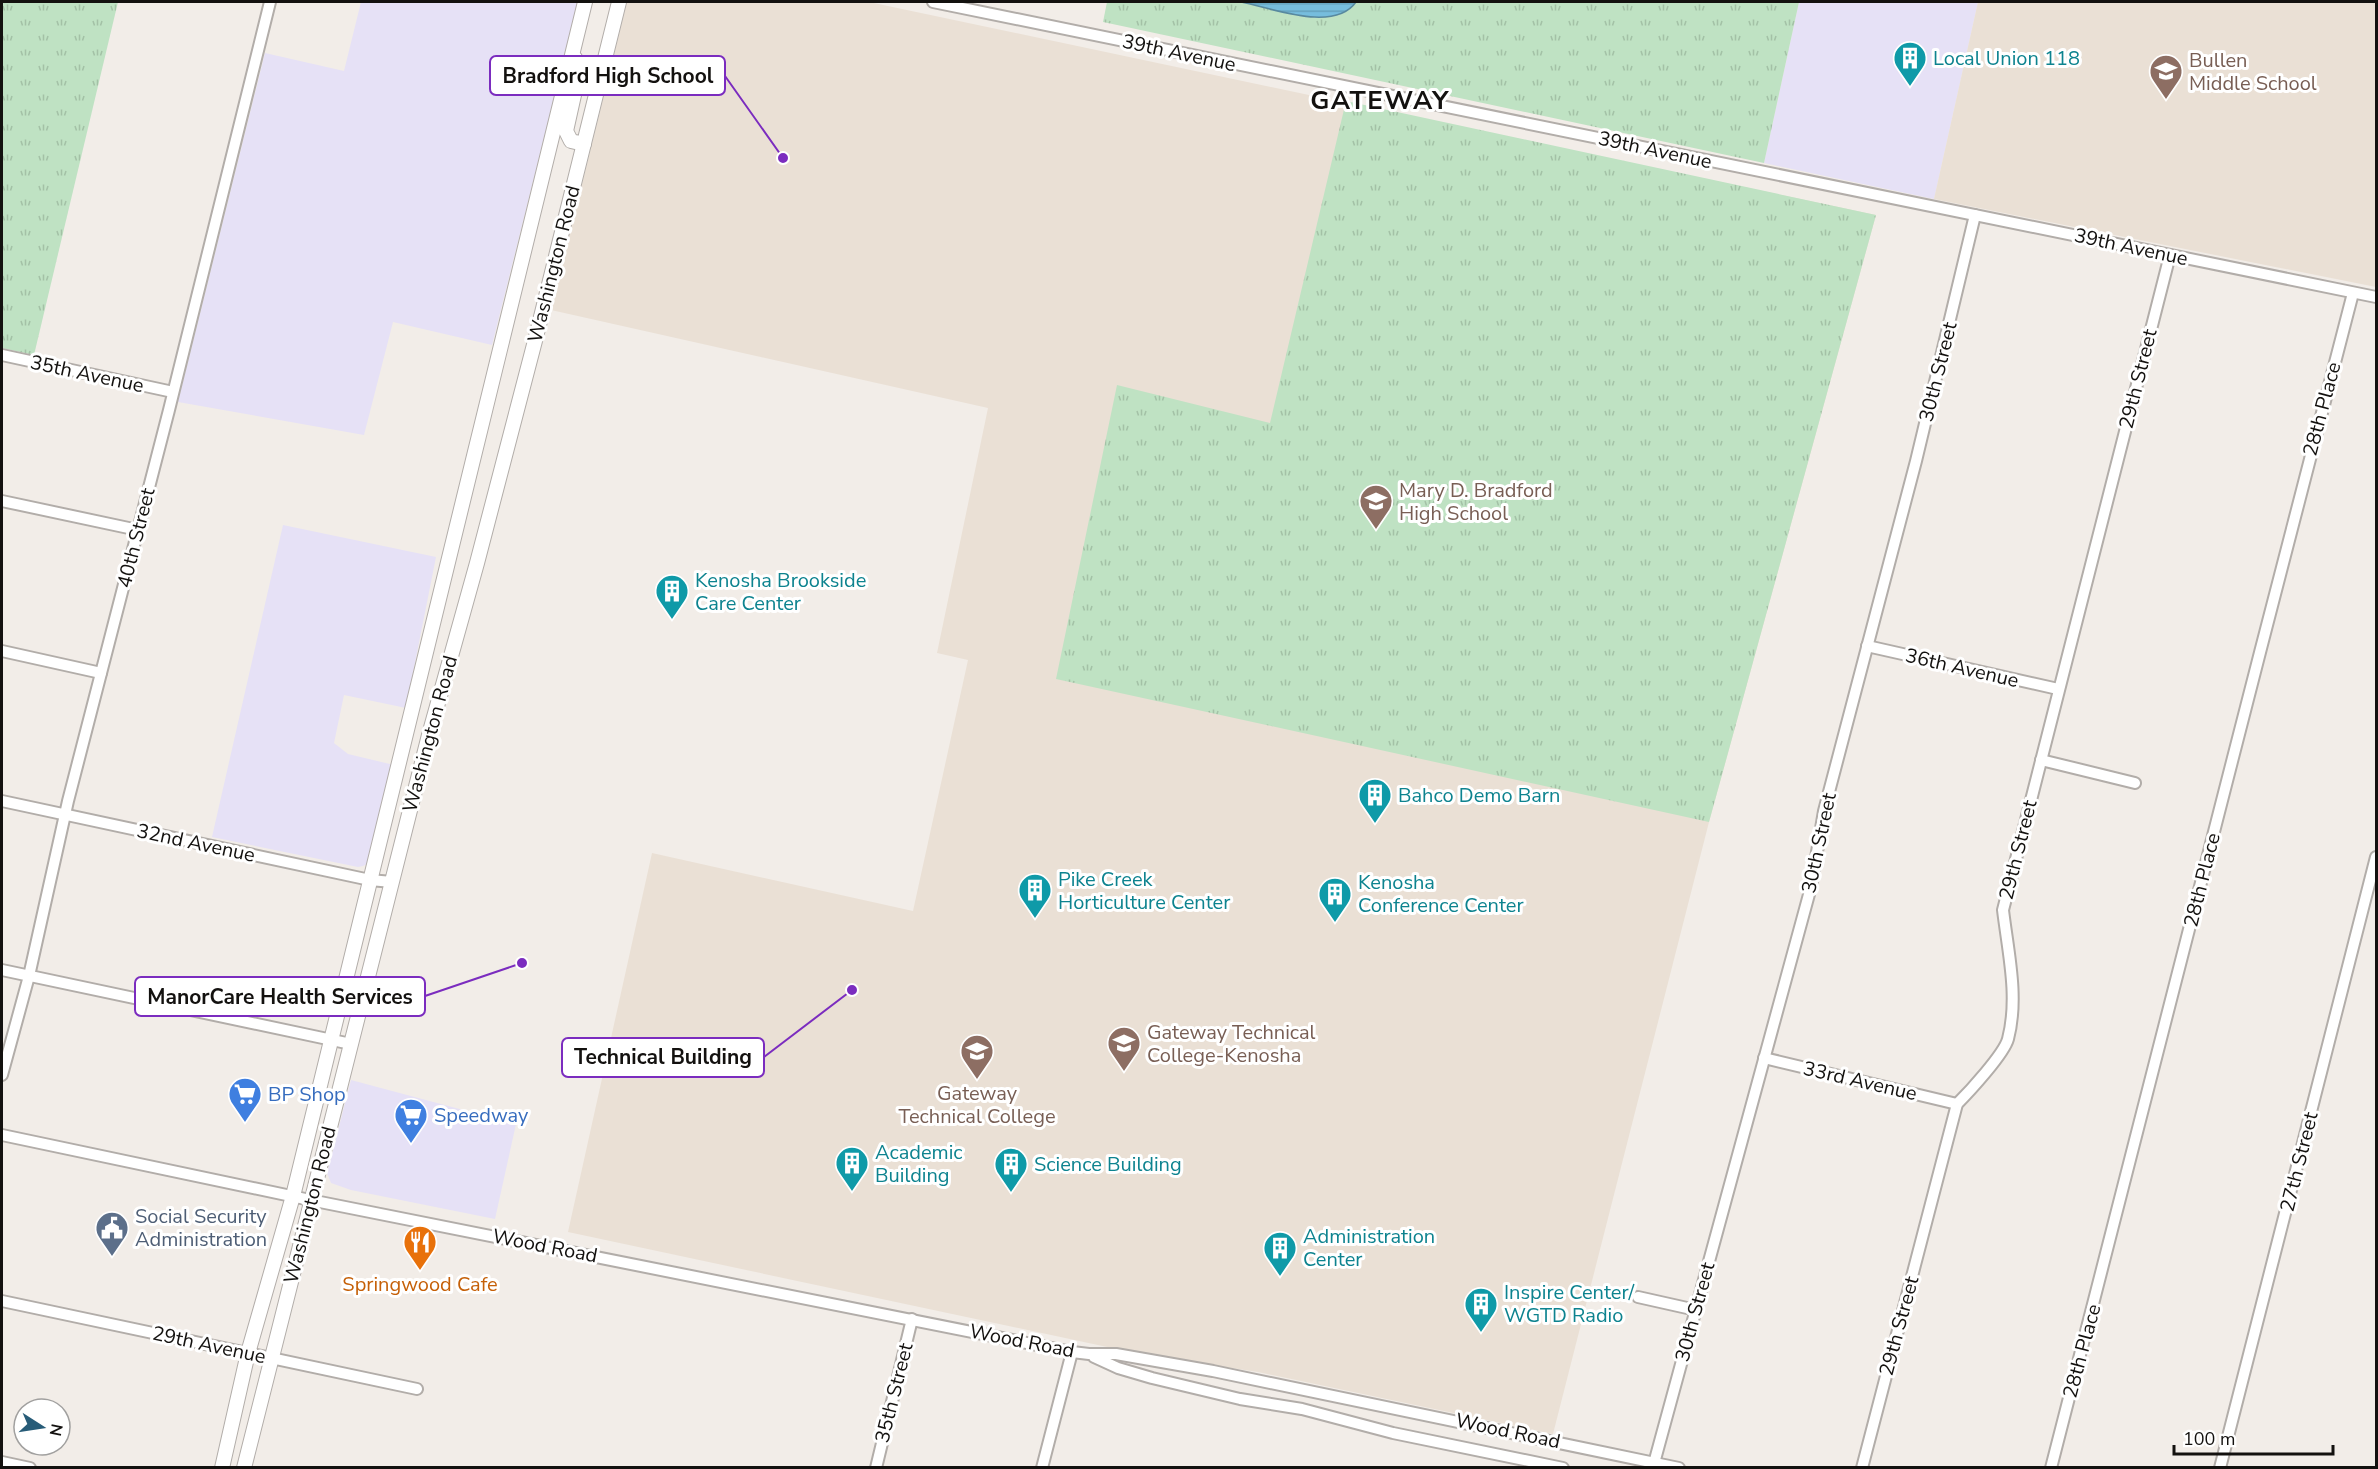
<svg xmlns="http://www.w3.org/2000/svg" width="2378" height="1469" viewBox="0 0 2378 1469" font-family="'Nunito Sans',sans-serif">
  <defs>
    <pattern id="park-tufts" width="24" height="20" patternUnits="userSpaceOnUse" patternTransform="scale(1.5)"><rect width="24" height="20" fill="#bfe2c3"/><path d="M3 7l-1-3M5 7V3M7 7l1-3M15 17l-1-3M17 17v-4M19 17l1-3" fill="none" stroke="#a3c1a6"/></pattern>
    <pattern id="water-rules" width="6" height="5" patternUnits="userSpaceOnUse" patternTransform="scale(1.5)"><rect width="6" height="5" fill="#76bddd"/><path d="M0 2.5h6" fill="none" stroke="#65a1bc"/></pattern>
  </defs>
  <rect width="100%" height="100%" fill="#f2ede8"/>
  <!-- commercial -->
  <g fill="#e6e1f6">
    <polygon points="361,2 578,2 492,345 393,322 364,435 178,402 265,53 344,71"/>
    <polygon points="1799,2 1978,2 1934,199 1764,163"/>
    <polygon points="283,525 436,557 406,708 344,695 334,743 348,754 394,765 367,864 363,866 358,867 212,837"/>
    <polygon points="351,1080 516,1124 495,1219 351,1190 331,1183 327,1173"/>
  </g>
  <!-- built -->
  <g fill="#eae0d5">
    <polygon points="627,2 869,2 1876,215 1709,822 1553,1434 1258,1372 1140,1354 568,1232 652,853 913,911 968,660 937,653 988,408 551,310"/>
    <polygon points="1978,2 2376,2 2376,287 1934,199"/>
  </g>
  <!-- park -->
  <g fill="url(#park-tufts)">
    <polygon points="2,2 118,2 34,355 2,348"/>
    <polygon points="1107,2 1799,2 1764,163 1103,22"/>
    <polygon points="1346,101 1876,215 1709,822 1056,679 1117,385 1270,423"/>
  </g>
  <!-- water -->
  <path fill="url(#water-rules)" stroke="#58899f" stroke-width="1.5" d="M1241 2H1356C1334 33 1272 8 1241 2Z"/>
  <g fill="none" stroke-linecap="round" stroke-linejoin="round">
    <defs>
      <g id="minor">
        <polyline points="933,2 2376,297"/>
        <polyline points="2,355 173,392"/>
        <polyline points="2,501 138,530"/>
        <polyline points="1867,646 2058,689"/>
        <polyline points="2,651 101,673"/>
        <polyline points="2041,760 2135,783"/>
        <polyline points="2,801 370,880 392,882"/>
        <polyline points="2,970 351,1044"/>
        <polyline points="1764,1058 1957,1104"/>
        <polyline points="2,1075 29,976 68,801 169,410 270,2"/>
        <polyline points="2,1135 310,1200 1072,1352 1089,1354 1116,1354 1213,1371 1679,1468"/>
        <polyline points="1638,1297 1696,1310"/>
        <polyline points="2,1301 417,1389"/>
        <polyline points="1094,1357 1118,1368 1152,1378 1240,1399 1302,1409 1393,1433 1563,1468"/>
        <polyline points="2,1462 30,1468"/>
        <polyline points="1653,1467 1811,887 1824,811 1916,461 1975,215"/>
        <polyline points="876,1468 912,1319"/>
        <polyline points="1042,1468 1072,1352"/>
        <path d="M1862 1468 1957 1104C1969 1092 2004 1054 2008 1039 2019 997 2008 952 2003 910L2170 255"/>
        <path d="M2051 1468C2154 1076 2250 684 2353 293"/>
        <polyline points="2220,1468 2376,857"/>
      </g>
      <g id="major">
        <polyline points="575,58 578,77 566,131 571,141 584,144"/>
        <polyline points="222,1468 248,1353 293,1196 585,2"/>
        <polyline points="244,1468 429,735 477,563 536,337 619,2"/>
      </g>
    </defs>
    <!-- minor casing -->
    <use href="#minor" stroke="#b2ada9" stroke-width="14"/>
    <!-- major casing -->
    <use href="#major" stroke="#b2ada9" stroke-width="16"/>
    <!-- minor -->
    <use href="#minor" stroke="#fff" stroke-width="10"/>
    <!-- major -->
    <use href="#major" stroke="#fff" stroke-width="14"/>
  </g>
  <!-- icons -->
  <defs>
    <symbol id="building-pin" viewBox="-11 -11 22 30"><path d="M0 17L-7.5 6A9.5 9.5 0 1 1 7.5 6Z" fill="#0f9aa8" stroke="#fff"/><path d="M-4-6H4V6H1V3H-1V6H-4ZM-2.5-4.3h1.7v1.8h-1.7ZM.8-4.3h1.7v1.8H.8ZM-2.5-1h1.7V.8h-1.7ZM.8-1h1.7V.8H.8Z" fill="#fff"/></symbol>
    <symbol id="school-pin" viewBox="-11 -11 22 30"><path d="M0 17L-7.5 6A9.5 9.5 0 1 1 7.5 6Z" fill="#8d6e63" stroke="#fff"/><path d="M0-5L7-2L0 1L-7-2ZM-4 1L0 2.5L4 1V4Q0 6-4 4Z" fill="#fff"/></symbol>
    <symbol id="university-pin" viewBox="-11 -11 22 30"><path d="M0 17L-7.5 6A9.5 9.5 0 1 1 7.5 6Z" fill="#8d6e63" stroke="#fff"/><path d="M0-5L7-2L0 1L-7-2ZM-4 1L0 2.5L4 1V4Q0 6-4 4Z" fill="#fff"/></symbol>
    <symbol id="supermarket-pin" viewBox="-11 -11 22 30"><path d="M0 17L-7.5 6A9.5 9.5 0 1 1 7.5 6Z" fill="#3f7fe0" stroke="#fff"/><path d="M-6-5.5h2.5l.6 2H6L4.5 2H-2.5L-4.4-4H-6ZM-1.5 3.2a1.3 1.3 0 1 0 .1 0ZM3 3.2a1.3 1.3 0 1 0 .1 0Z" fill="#fff"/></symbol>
    <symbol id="civic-pin" viewBox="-11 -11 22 30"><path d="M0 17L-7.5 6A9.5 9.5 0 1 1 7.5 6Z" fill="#5c6f8a" stroke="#fff"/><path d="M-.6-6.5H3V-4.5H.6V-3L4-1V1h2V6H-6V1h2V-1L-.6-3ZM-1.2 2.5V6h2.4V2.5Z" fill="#fff"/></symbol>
    <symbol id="restaurant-pin" viewBox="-11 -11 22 30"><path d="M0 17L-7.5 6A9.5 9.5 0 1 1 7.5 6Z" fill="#e8710a" stroke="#fff"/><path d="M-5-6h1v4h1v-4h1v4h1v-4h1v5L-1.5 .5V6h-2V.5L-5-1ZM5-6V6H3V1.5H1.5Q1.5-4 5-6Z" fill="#fff"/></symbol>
  </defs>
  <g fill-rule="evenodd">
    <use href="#building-pin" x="1891" y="39" width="38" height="52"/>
    <use href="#school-pin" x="2147" y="52" width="38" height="52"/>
    <use href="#school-pin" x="1357" y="482" width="38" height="52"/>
    <use href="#building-pin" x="653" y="572" width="38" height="52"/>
    <use href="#building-pin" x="1356" y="776" width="38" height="52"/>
    <use href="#building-pin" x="1016" y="871" width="38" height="52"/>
    <use href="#building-pin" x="1316" y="875" width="38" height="52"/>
    <use href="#university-pin" x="1105" y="1024" width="38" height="52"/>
    <use href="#school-pin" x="958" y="1032" width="38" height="52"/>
    <use href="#supermarket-pin" x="226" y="1075" width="38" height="52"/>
    <use href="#supermarket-pin" x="392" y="1096" width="38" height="52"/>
    <use href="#building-pin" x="833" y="1144" width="38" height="52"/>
    <use href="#building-pin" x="992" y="1145" width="38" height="52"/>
    <use href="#civic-pin" x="93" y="1209" width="38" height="52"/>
    <use href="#restaurant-pin" x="401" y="1223" width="38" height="52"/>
    <use href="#building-pin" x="1261" y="1229" width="38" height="52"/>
    <use href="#building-pin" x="1462" y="1285" width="38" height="52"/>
  </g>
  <g text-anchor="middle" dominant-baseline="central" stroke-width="6" stroke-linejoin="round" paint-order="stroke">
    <!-- street labels -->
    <g font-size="20" fill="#13110f" stroke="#fff">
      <text transform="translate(1179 53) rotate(12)">39th Avenue</text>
      <text transform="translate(1655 150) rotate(12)">39th Avenue</text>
      <text transform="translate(2131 247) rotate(12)">39th Avenue</text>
      <text transform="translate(554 264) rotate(-76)">Washington Road</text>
      <text transform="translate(1938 372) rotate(-76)">30th Street</text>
      <text transform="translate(87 374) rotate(12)">35th Avenue</text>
      <text transform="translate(2138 379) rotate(-76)">29th Street</text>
      <text transform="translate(2322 409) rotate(-75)">28th Place</text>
      <text transform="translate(136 538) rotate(-76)">40th Street</text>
      <text transform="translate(1962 668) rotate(13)">36th Avenue</text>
      <text transform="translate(430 734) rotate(-75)">Washington Road</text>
      <text transform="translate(196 843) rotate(12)">32nd Avenue</text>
      <text transform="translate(1819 843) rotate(-78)">30th Street</text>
      <text transform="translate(2018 850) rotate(-76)">29th Street</text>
      <text transform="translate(2202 880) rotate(-76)">28th Place</text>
      <text transform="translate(1860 1081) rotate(13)">33rd Avenue</text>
      <text transform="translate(2299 1162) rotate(-76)">27th Street</text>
      <text transform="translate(310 1205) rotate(-76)">Washington Road</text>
      <text transform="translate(545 1246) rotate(11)">Wood Road</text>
      <text transform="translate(1695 1312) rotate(-75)">30th Street</text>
      <text transform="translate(1899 1326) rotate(-75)">29th Street</text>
      <text transform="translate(1022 1341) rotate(11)">Wood Road</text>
      <text transform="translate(209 1345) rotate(12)">29th Avenue</text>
      <text transform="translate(2082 1351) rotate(-75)">28th Place</text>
      <text transform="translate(894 1393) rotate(-76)">35th Street</text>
      <text transform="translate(1508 1431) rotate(12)">Wood Road</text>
    </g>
    <!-- culture labels -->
    <g font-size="20" fill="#0d838f" stroke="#fff" text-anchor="start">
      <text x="1933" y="58">Local Union 118</text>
      <text x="695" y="580">Kenosha Brookside<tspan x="695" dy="23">Care Center</tspan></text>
      <text x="1398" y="795">Bahco Demo Barn</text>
      <text x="1058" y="879">Pike Creek<tspan x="1058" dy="23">Horticulture Center</tspan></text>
      <text x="1358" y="882">Kenosha<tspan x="1358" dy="23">Conference Center</tspan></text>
      <text x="875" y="1152">Academic<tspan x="875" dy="23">Building</tspan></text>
      <text x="1034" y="1164">Science Building</text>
      <text x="1303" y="1236">Administration<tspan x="1303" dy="23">Center</tspan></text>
      <text x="1504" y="1292">Inspire Center/<tspan x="1504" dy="23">WGTD Radio</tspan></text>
    </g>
    <!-- education labels -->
    <g font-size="20" fill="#785e54" stroke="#fff" text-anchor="start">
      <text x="2189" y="60">Bullen<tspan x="2189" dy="23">Middle School</tspan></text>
      <text x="1399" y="490">Mary D. Bradford<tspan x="1399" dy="23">High School</tspan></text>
      <text x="1147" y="1032">Gateway Technical<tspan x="1147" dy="23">College-Kenosha</tspan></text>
      <text x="977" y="1093" text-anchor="middle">Gateway<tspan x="977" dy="23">Technical College</tspan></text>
    </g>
    <!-- shop labels -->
    <g font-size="20" fill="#366cbe" stroke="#fff" text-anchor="start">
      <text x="268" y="1094">BP Shop</text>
      <text x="434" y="1115">Speedway</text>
    </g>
    <!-- service labels -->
    <g font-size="20" fill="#4e5e75" stroke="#fff" text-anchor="start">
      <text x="135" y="1216">Social Security<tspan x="135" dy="23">Administration</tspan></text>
    </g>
    <!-- food labels -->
    <g font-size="20" fill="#c56008" stroke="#fff">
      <text x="420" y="1284">Springwood Cafe</text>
    </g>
    <!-- district labels -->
    <g font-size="26" font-weight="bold" letter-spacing="1.5" fill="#13110f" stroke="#fff">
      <text x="1380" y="100">GATEWAY</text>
    </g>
  </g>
  <!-- callouts -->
  <path fill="none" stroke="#7b2cbf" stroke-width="2" d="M783 158L725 76M522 963L425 996M852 990L764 1057"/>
  <g fill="#7b2cbf" stroke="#fff" stroke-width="2">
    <circle cx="783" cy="158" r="6"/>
    <circle cx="522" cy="963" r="6"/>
    <circle cx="852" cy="990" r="6"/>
  </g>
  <g fill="#fff" stroke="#7b2cbf" stroke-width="2">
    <rect x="490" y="56" width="235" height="39" rx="6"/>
    <rect x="135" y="977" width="290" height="39" rx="6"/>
    <rect x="562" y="1038" width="202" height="39" rx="6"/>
  </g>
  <g font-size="21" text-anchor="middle" font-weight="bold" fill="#13110f">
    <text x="608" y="83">Bradford High School</text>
    <text x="280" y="1004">ManorCare Health Services</text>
    <text x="663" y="1064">Technical Building</text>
  </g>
  <!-- border -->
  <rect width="2378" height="1469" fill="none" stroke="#13110f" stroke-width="6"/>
  <!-- north arrow -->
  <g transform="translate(42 1427) rotate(102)"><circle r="28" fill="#ffffff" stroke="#a1a09f" stroke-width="1.5"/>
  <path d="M0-4.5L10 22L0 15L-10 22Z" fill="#275c78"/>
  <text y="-9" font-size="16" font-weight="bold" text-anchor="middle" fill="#13110f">N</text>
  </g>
  <!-- scale -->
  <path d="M2174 1445v9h159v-9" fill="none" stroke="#13110f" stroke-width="3"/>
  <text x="2183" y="1445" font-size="18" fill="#13110f" stroke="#ffffff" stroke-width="4.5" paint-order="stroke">100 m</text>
</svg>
